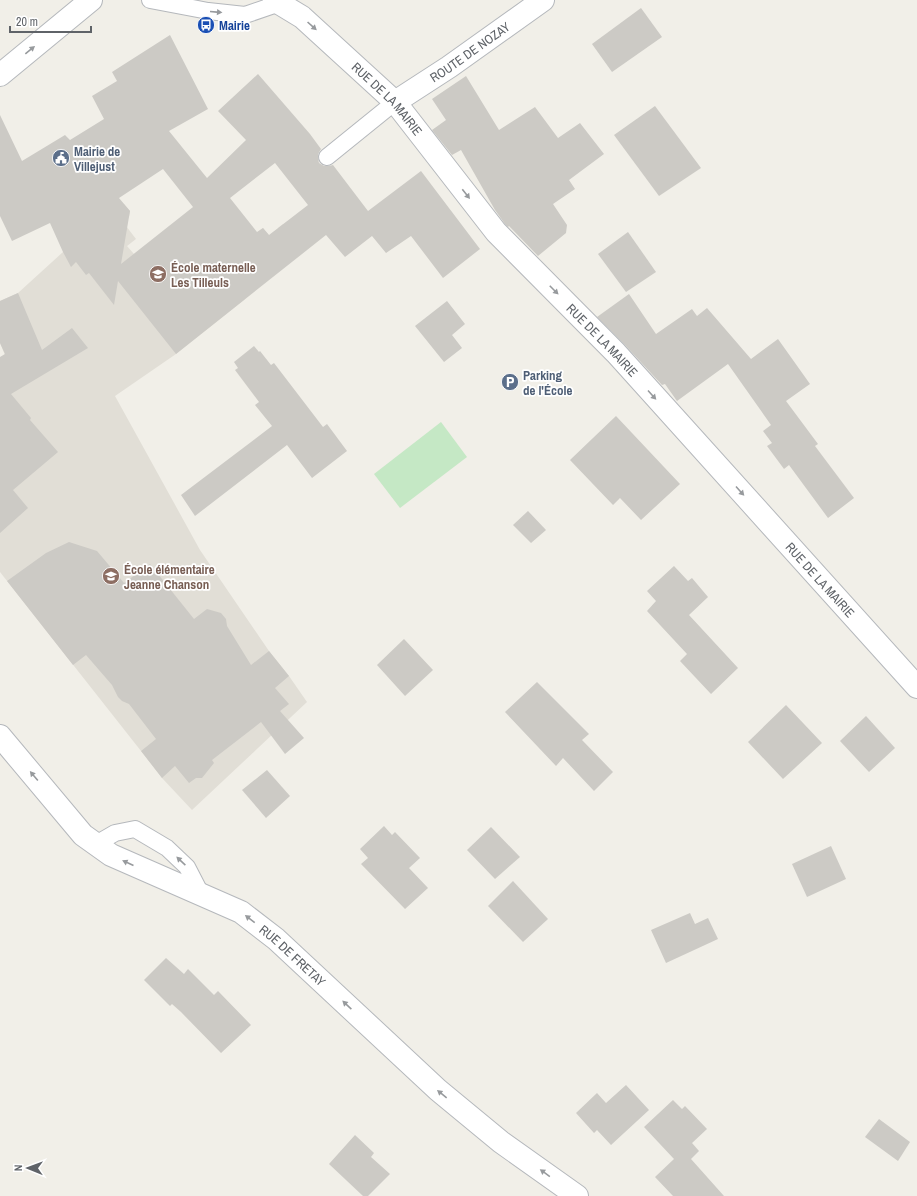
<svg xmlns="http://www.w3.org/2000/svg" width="917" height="1196" viewBox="0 0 917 1196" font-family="'Archivo Narrow',sans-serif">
  <rect width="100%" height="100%" fill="#f1efe8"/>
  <!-- education -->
  <polygon fill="#e1ded6" points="124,204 130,211 129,217 123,222 136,239 127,246 134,254 240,246 263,228 272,239 281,232 278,228 283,224 286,227 244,300 176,354 115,396 200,550 269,651 289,676 307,702 192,810 162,778 141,751 0,572 0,393 12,372 0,343 0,301 18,293 63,252"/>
  <!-- pitch -->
  <polygon fill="#c5e8c5" points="441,422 467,457 400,508 374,474"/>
  <!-- building -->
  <g fill="#cccac5" fill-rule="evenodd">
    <polygon points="641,8 662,37 612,72 592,44"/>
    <path d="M170 35 208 109 169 131 207 178 246 140 218 111 258 74 310 134 321 149 318 154V159L319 163 324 166H329L333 165 368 211 421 171 480 249 443 278 411 236 386 253 372 236 345 257 326 235 176 354 118 281 114 305 89 273 86 275 76 262 71 267 63 252 50 223 12 241 0 216V115L22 161 65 135 70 140 104 119 92 96 117 81 112 72ZM275 163 308 205 269 235 263 228 257 232 230 198ZM163 169 193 207 121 264 130 211 119 198Z"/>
    <polygon points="466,76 499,130 535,107 558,138 580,123 604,154 569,180 575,189 553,204 567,225 566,233 538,256 509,226 508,227 505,224 495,210 461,150 452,155 432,130 446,120 432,99"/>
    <polygon points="655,106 701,168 659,196 614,135"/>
    <polygon points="628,232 656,272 626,292 598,254"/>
    <polygon points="18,293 42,350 72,328 88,348 11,394 31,418 30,420 58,452 13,490 28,508 0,533 0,357 5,354 0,343 0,301"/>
    <polygon points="629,294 656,334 692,309 697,316 707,308 751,359 778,339 810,384 786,401 818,444 815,446 854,498 828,518 789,465 784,469 767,446 772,443 763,431 771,425 728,364 677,401 665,384 662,385 625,345 597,317"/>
    <polygon points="447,301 465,324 452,335 462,348 444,362 415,326"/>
    <polygon points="254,346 259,352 260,351 271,365 274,363 323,427 327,424 347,451 312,478 287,445 195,516 181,495 272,426 255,405 259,402 235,370 238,368 234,362"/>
    <polygon points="616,416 680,484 641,520 620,498 613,505 570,460"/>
    <polygon points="528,511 546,530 531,543 513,525"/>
    <polygon points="69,542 97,551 124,583 150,564 194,619 207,609 221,613 226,619 227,626 251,665 269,651 289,676 275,688 289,704 280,711 304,738 285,754 261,722 212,760 214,763 202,778 196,778 189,783 175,766 162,778 141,751 156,739 129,704 122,701 118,697 112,685 86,655 73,665 7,581 46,553"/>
    <polygon points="674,566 688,581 692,578 708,597 689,615 738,668 711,694 680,661 687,654 647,611 656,601 647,591"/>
    <polygon points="404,639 433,670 405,696 377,665"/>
    <polygon points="537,682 589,734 582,740 613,772 594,791 563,758 556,766 505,712"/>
    <polygon points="786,705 822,743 783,779 748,742"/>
    <polygon points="866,716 895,748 869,772 840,741"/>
    <polygon points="267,770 290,796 266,818 242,790"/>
    <polygon points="384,826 392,835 395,832 420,858 409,868 428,888 405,909 361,864 368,858 360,849"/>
    <polygon points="491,827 520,857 495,879 467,850"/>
    <polygon points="831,846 846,879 807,897 792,864"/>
    <polygon points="513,881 548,919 523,942 488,906"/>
    <polygon points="690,913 695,924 708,918 718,939 666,963 651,930"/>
    <polygon points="166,958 184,974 188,969 214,995 218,991 251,1025 221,1053 181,1012 172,1004 170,1006 144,980"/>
    <polygon points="626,1085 649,1110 611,1145 597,1130 594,1133 576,1113 597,1093 606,1103"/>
    <polygon points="673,1100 682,1109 685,1106 707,1129 692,1143 699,1151 691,1159 724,1196 673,1196 655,1177 674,1159 644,1127"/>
    <polygon points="879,1119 910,1142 898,1161 865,1137"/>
    <polygon points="355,1135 374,1153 371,1157 390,1174 368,1196 363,1196 329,1164"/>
  </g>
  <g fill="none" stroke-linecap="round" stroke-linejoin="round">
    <defs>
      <g id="lane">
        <polyline points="150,0 208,11 245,15 280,3"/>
        <polyline points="327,157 395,102"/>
        <polyline points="96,844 115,833 135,829 167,848 187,867 201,894"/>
      </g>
      <g id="street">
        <path id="s1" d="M274 0 302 17 395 102 496 232 616 353 917 687"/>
        <polyline points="0,75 91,0"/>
        <path id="s2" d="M395 102 449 67 543 0"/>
        <path id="s3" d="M0 736 83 835 111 855 241 912 276 939 438 1090 501 1142 577 1196"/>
      </g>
    </defs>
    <!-- lane casing -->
    <use href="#lane" stroke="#b5b8bc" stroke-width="18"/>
    <!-- street casing -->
    <use href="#street" stroke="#b5b8bc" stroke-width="24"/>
    <!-- lane -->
    <use href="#lane" stroke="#fff" stroke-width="16"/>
    <!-- street -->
    <use href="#street" stroke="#fff" stroke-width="22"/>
  </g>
  <!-- one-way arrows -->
  <defs><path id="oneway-solid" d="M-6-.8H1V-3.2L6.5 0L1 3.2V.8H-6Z"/></defs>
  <g fill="#979a9d">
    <use href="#oneway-solid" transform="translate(216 12) rotate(5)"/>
    <use href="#oneway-solid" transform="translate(312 26) rotate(42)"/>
    <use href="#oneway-solid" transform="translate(30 50) rotate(-39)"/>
    <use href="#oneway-solid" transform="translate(466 194) rotate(52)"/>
    <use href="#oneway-solid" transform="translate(554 290) rotate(45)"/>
    <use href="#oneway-solid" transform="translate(652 395) rotate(48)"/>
    <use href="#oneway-solid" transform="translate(740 491) rotate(48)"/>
    <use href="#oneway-solid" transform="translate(34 776) rotate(-130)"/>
    <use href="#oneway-solid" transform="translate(181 861) rotate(-137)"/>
    <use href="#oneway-solid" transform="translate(128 863) rotate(-156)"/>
    <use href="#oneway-solid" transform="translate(250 919) rotate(-142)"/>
    <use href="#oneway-solid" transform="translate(347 1005) rotate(-137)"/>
    <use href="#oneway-solid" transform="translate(442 1094) rotate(-141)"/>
    <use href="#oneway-solid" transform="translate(545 1173) rotate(-144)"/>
  </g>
  <!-- icons -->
  <defs>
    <symbol id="bus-disc" viewBox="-11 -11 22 22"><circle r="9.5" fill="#1a4fb4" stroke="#fff"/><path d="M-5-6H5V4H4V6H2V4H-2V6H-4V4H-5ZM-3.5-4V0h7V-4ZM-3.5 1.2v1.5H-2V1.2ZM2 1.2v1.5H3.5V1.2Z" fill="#fff"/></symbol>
    <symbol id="civic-disc" viewBox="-11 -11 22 22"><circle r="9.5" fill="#5c6f8a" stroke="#fff"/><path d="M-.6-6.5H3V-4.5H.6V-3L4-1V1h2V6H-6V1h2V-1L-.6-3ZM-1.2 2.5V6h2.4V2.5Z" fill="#fff"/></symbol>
    <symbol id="school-disc" viewBox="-11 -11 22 22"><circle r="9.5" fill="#8d6e63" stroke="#fff"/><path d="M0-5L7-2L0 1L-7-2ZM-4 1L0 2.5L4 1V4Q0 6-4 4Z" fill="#fff"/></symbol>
    <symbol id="parking-disc" viewBox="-11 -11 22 22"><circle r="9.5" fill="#5c6f8a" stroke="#fff"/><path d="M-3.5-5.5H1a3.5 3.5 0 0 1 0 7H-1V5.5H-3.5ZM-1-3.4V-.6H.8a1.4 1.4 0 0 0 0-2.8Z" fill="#fff"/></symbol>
  </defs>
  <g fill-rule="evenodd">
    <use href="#bus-disc" x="196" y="15" width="20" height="20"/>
    <use href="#civic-disc" x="51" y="148" width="20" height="20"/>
    <use href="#school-disc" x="148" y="264" width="20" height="20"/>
    <use href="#parking-disc" x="500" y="372" width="20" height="20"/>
    <use href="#school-disc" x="101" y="566" width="20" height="20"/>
  </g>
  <g text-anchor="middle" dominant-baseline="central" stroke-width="3.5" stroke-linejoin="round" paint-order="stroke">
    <!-- transit labels -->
    <g font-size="13" font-weight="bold" fill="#164399" stroke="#fff" text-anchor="start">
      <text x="219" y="25">Mairie</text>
    </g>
    <!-- street labels -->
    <g font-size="13" fill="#5f6368" stroke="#fff">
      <text stroke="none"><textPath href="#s2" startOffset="90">ROUTE DE NOZAY</textPath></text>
      <text stroke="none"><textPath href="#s1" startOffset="151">RUE DE LA MAIRIE</textPath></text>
      <text stroke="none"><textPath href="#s1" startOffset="475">RUE DE LA MAIRIE</textPath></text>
      <text stroke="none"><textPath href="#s1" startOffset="799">RUE DE LA MAIRIE</textPath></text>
      <text stroke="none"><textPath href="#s3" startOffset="373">RUE DE FRETAY</textPath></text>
    </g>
    <!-- service labels -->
    <g font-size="13" font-weight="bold" fill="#4e5e75" stroke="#fff" text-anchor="start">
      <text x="74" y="151">Mairie de<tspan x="74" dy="15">Villejust</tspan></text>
      <text x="523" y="375">Parking<tspan x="523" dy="15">de l'École</tspan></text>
    </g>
    <!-- education labels -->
    <g font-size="13" font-weight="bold" fill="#785e54" stroke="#fff" text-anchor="start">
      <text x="171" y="267">École maternelle<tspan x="171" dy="15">Les Tilleuls</tspan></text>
      <text x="124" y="569">École élémentaire<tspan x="124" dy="15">Jeanne Chanson</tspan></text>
    </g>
  </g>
  <!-- north arrow -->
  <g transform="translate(28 1168) rotate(271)" stroke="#ffffff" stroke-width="3" paint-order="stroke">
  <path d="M0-3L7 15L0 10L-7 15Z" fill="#5f6368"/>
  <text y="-6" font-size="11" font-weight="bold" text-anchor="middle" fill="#5f6368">N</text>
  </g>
  <!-- scale -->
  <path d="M10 26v6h81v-6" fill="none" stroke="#5f6368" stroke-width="2"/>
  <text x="16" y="26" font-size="12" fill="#5f6368" stroke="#ffffff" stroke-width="3" paint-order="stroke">20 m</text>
</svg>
